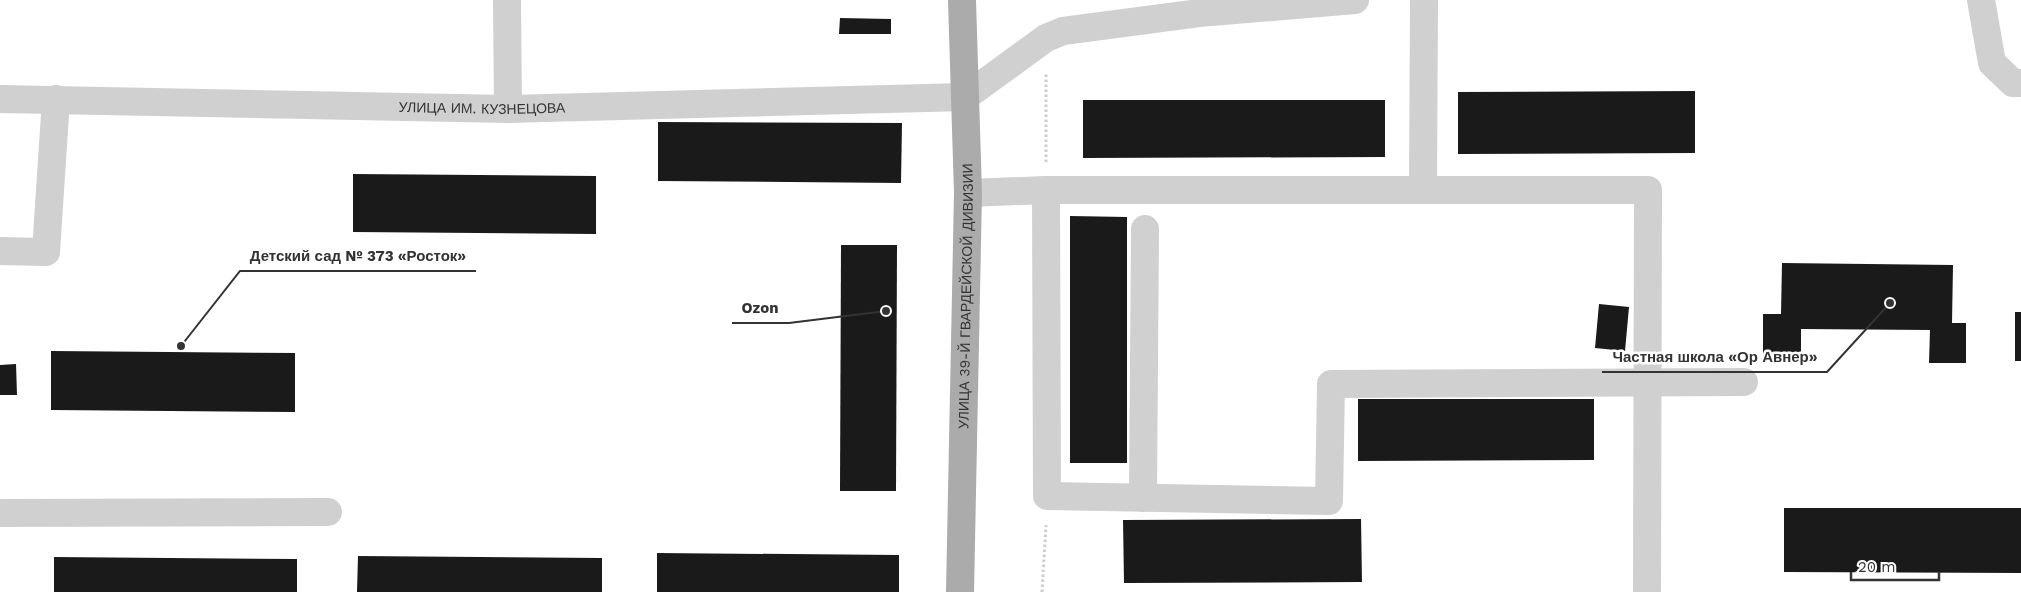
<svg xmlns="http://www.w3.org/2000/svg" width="2021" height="592" viewBox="0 0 2021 592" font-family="'Work Sans',sans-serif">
  <rect width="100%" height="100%" fill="#fff"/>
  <!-- building -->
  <g fill="#1a1a1a">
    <polygon points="840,18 891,19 891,34 839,34"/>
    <polygon points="1695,91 1695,153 1458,154 1458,92"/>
    <polygon points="1083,100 1385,100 1385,157 1083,158"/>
    <polygon points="658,122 902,123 901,183 658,181"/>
    <polygon points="353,174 596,176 596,234 353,232"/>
    <polygon points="1070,216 1127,217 1127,463 1070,463"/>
    <polygon points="841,245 897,245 896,491 840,491"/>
    <polygon points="1782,263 1953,265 1952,323 1966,323 1966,363 1929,363 1930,330 1801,329 1801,361 1763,361 1763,314 1781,314"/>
    <polygon points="1599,304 1629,307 1625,351 1595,348"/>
    <rect x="2015" y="312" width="6" height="49"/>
    <polygon points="51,351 295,353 295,412 51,410"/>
    <polygon points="16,364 17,395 0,395 0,365"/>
    <polygon points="1358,399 1594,399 1594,460 1358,461"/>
    <polygon points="1784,508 2021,508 2021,573 1784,572"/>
    <polygon points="1361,519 1362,582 1124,583 1123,520"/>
    <polygon points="657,553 899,555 899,592 657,592"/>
    <polygon points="358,556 602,558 602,592 357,592"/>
    <polygon points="54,557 297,559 297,592 54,592"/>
  </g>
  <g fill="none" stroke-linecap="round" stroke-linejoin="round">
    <!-- path -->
    <g stroke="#cdcdcd" stroke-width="3" stroke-dasharray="2.5 2.5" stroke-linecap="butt">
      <polyline points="1046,162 1046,73"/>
      <polyline points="1042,592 1046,525"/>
    </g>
    <!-- minor -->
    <g stroke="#d0d0d0" stroke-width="28">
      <polyline points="507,0 508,109"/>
      <polyline points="1981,0 1992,63 2013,83 2021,83"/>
      <path id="s1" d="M0 99 508 109 965 97 1046 38 1063 31 1199 13 1355 0"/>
      <polyline points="1046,190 1047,496 1329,501 1331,384 1744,382"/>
      <polyline points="1423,190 1424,0"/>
      <polyline points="968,193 1046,190 1648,190 1647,592"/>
      <polyline points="0,251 46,252 56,99"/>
      <polyline points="1143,498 1145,229"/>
      <polyline points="0,513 328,512"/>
    </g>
    <!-- major -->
    <path stroke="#ababab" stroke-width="28" id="s2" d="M960 592 968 193 962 0"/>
  </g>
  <g text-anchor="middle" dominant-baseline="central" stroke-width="5" stroke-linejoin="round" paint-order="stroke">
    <!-- street labels -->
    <g font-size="14" fill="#333" stroke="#fff">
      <text stroke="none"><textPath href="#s1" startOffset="482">УЛИЦА ИМ. КУЗНЕЦОВА</textPath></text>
      <text stroke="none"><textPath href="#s2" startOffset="296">УЛИЦА 39-Й ГВАРДЕЙСКОЙ ДИВИЗИИ</textPath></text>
    </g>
  </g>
  <!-- callouts -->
  <path fill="none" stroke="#333" stroke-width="2" d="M181 346L240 271H476M886 311L789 323H732M1890 303L1827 372H1602"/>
  <g fill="#333" stroke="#fff" stroke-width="2">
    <circle cx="181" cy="346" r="5"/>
    <circle cx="886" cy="311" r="5"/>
    <circle cx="1890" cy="303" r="5"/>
  </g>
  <g font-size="15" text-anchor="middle" font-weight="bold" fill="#333" stroke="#fff" stroke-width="5" stroke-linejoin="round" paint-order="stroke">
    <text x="358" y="261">Детский сад № 373 «Росток»</text>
    <text x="760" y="313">Ozon</text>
    <text x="1715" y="362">Частная школа «Ор Авнер»</text>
  </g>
  <!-- scale -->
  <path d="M1851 572v8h88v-8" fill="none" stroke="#333333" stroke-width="2.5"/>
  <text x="1858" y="572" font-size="15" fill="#333333" stroke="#ffffff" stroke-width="4" paint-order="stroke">20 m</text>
</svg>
